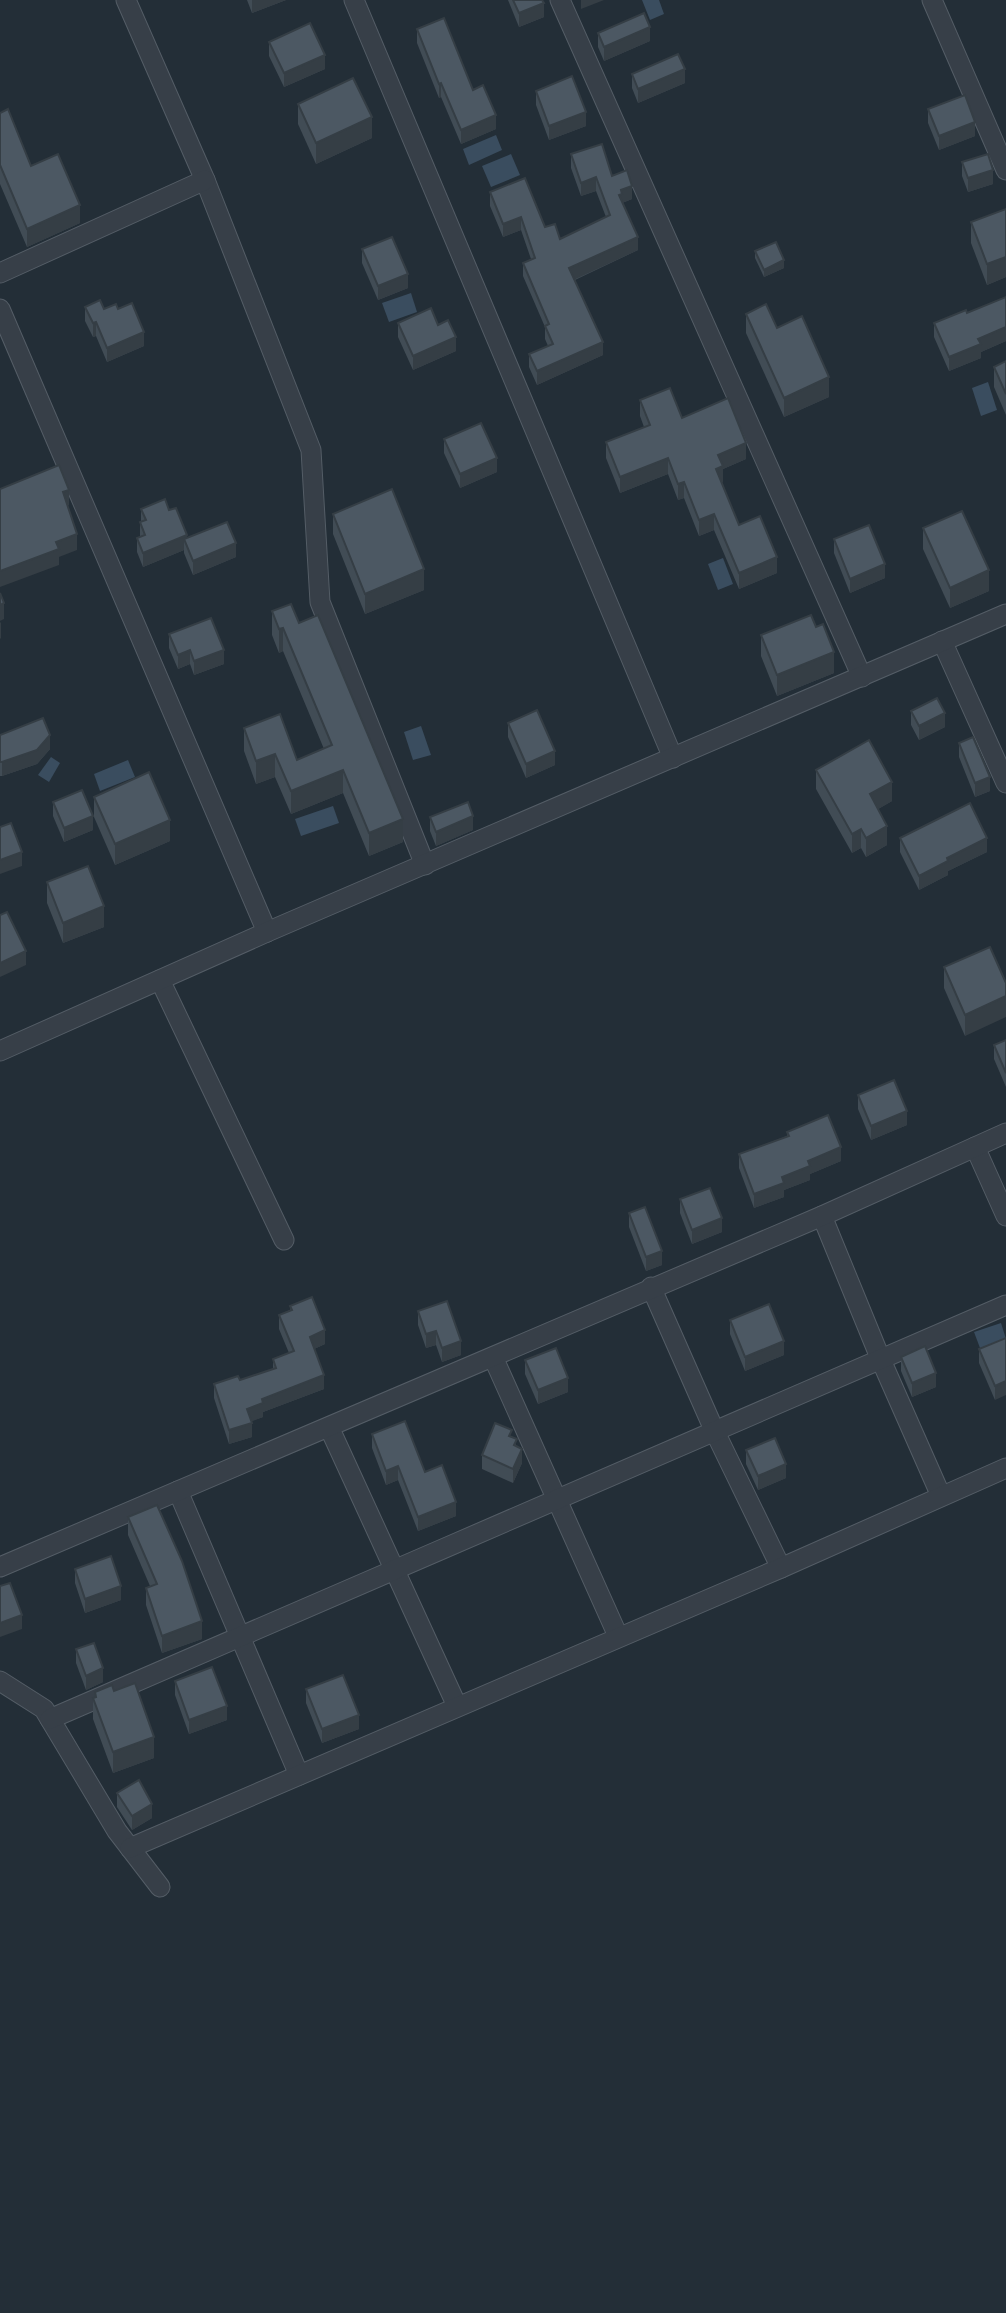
<svg xmlns="http://www.w3.org/2000/svg" width="1006" height="2313" viewBox="0 0 1006 2313" font-family="'Source Sans 3',sans-serif">
  <rect width="100%" height="100%" fill="#232e37"/>
  <!-- water -->
  <g fill="#3a4d5f">
    <polygon points="642,0 659,0 664,14 650,20"/>
    <polygon points="496,135 502,150 469,165 463,149"/>
    <polygon points="511,154 520,175 491,187 482,166"/>
    <polygon points="411,293 417,312 389,322 382,303"/>
    <polygon points="988,382 997,410 981,416 972,388"/>
    <polygon points="723,558 733,584 718,590 708,564"/>
    <polygon points="421,726 431,755 413,760 404,732"/>
    <polygon points="51,757 60,763 49,782 38,775"/>
    <polygon points="128,760 135,777 100,791 94,774"/>
    <polygon points="333,806 339,823 301,836 295,819"/>
    <polygon points="1001,1323 1006,1339 980,1348 974,1332"/>
  </g>
  <g fill="none" stroke-linecap="round" stroke-linejoin="round">
    <defs>
      <g id="minor">
        <polyline points="126,0 205,180 311,450 320,602 425,865"/>
        <polyline points="354,0 673,758"/>
        <polyline points="560,0 862,677"/>
        <polyline points="932,0 1006,170"/>
        <polyline points="0,273 205,180"/>
        <polyline points="0,309 267,932"/>
        <polyline points="942,641 1006,783"/>
        <polyline points="160,980 284,1240"/>
        <polyline points="0,1051 267,932 1006,614"/>
        <polyline points="975,1147 1006,1216"/>
        <polyline points="822,1216 881,1360 941,1496"/>
        <polyline points="651,1287 715,1432 781,1568"/>
        <polyline points="493,1357 618,1636"/>
        <polyline points="329,1427 457,1706"/>
        <polyline points="178,1491 299,1775"/>
        <polyline points="0,1567 822,1216 1006,1133"/>
        <polyline points="0,1681 44,1709 117,1831 160,1887"/>
        <path d="M50 1719C368 1579 688 1446 1006 1305"/>
        <polyline points="130,1848 781,1568 1006,1468"/>
      </g>
    </defs>
    <!-- minor casing -->
    <use href="#minor" stroke="#545d66" stroke-width="21"/>
    <!-- minor -->
    <use href="#minor" stroke="#373f48" stroke-width="19"/>
  </g>
  <!-- wall -->
  <g fill="#414c55">
    <polygon points="247,0 286,0 252,13"/>
    <polygon points="508,0 542,0 544,17 519,27"/>
    <polygon points="417,29 473,90 496,129 461,144 441,97 439,98 417,43"/>
    <polygon points="598,33 650,41 604,61 598,47"/>
    <polygon points="269,42 325,69 284,87 269,56"/>
    <polygon points="632,74 685,83 638,103 632,88"/>
    <polygon points="536,91 586,126 549,140 536,105"/>
    <polygon points="298,104 372,138 316,164 298,124"/>
    <polygon points="928,109 975,136 939,150 928,123"/>
    <polygon points="0,113 31,166 80,223 27,247 0,184"/>
    <polygon points="571,154 612,176 632,199 622,203 638,250 575,280 603,355 537,385 529,367 529,354 548,346 545,339 545,327 523,276 523,263 531,259 521,230 503,237 490,206 490,192 545,227 560,239 606,217 596,191 581,196 571,168"/>
    <polygon points="962,162 993,184 968,192 962,176"/>
    <polygon points="1006,209 1006,277 987,285 971,243 971,222"/>
    <polygon points="362,249 408,288 378,300 362,263"/>
    <polygon points="755,251 784,268 764,277 755,258"/>
    <polygon points="1006,297 1006,341 981,352 981,358 949,371 934,337 934,323 967,313"/>
    <polygon points="85,307 118,309 144,346 107,362 96,336 93,337 85,321"/>
    <polygon points="746,314 777,328 829,397 784,417 746,333"/>
    <polygon points="398,323 438,325 456,351 413,370 398,337"/>
    <polygon points="1006,361 1006,415 994,387 994,367"/>
    <polygon points="640,400 682,418 746,459 723,469 723,482 721,483 739,525 777,573 739,589 714,530 699,536 684,498 678,500 668,474 620,493 606,458 606,442 644,427 640,416"/>
    <polygon points="444,439 497,472 460,488 444,453"/>
    <polygon points="141,509 169,510 187,538 236,557 193,575 184,553 184,550 143,567 137,552 137,538 140,537 140,522 141,522"/>
    <polygon points="333,514 424,590 365,614 333,534"/>
    <polygon points="923,528 989,591 950,608 923,549"/>
    <polygon points="834,539 885,578 850,593 834,553"/>
    <polygon points="272,611 299,623 403,842 369,856 343,793 291,814 275,777 256,784 244,751 244,728 297,760 324,749 283,651 279,653 272,635"/>
    <polygon points="816,627 834,673 777,696 761,656 761,635"/>
    <polygon points="169,634 224,664 194,675 190,664 178,669 169,648"/>
    <polygon points="911,711 945,727 919,740 911,725"/>
    <polygon points="508,723 555,765 526,778 508,737"/>
    <polygon points="0,735 50,749 37,764 2,776 0,776"/>
    <polygon points="959,743 990,791 975,797 959,757"/>
    <polygon points="816,770 892,801 878,809 887,845 866,857 861,848 852,853 816,789"/>
    <polygon points="94,797 170,841 115,865 94,817"/>
    <polygon points="53,802 93,830 64,842 53,816"/>
    <polygon points="430,817 473,830 436,846 430,831"/>
    <polygon points="900,838 987,852 948,871 948,875 919,890 900,852"/>
    <polygon points="47,882 104,927 63,943 47,903"/>
    <polygon points="944,967 1006,983 965,1036 944,988"/>
    <polygon points="1006,1040 1006,1087 994,1059 994,1045"/>
    <polygon points="858,1095 907,1125 871,1140 858,1109"/>
    <polygon points="787,1132 841,1161 810,1174 810,1180 784,1190 784,1197 754,1208 739,1168 739,1154 787,1136"/>
    <polygon points="680,1199 722,1232 692,1244 680,1213"/>
    <polygon points="629,1213 662,1265 646,1271 629,1227"/>
    <polygon points="290,1306 325,1344 314,1349 324,1389 263,1412 263,1417 251,1421 252,1437 229,1444 214,1398 214,1384 240,1380 273,1369 273,1359 289,1353 279,1329 279,1315 290,1310"/>
    <polygon points="418,1311 461,1355 442,1362 436,1345 426,1348 418,1325"/>
    <polygon points="730,1320 784,1355 745,1371 730,1334"/>
    <polygon points="1006,1338 995,1400 979,1363 979,1349"/>
    <polygon points="901,1357 936,1387 912,1397 901,1371"/>
    <polygon points="525,1360 568,1392 538,1404 525,1374"/>
    <polygon points="372,1434 425,1472 456,1516 418,1531 398,1480 386,1485 372,1448"/>
    <polygon points="512,1437 517,1447 522,1463 513,1483 482,1469 482,1455"/>
    <polygon points="746,1450 786,1478 758,1490 746,1464"/>
    <polygon points="128,1517 202,1639 162,1653 146,1605 146,1588 150,1586 128,1535"/>
    <polygon points="75,1569 121,1600 85,1613 75,1583"/>
    <polygon points="76,1649 103,1682 86,1690 76,1663"/>
    <polygon points="175,1681 227,1720 189,1734 175,1695"/>
    <polygon points="306,1689 359,1729 322,1743 306,1703"/>
    <polygon points="114,1691 154,1758 113,1773 93,1719 93,1698 95,1698 95,1692"/>
    <polygon points="117,1793 152,1818 132,1830 117,1807"/>
  </g>
  <!-- shaded-wall -->
  <g fill="#353e45">
    <polygon points="252,0 286,0 252,13"/>
    <polygon points="581,0 604,0 581,9"/>
    <polygon points="544,3 544,17 519,27 519,13"/>
    <polygon points="650,27 650,41 604,61 604,47"/>
    <polygon points="325,55 325,69 284,87 284,73"/>
    <polygon points="685,69 685,83 638,103 638,89"/>
    <polygon points="441,83 441,97 439,98 439,84"/>
    <polygon points="586,112 586,126 549,140 549,126"/>
    <polygon points="496,115 496,129 461,144 461,130"/>
    <polygon points="372,117 372,138 316,164 316,143"/>
    <polygon points="975,122 975,136 939,150 939,136"/>
    <polygon points="993,170 993,184 968,192 968,178"/>
    <polygon points="596,177 596,191 581,196 581,183"/>
    <polygon points="632,186 632,199 622,203 619,195 621,190"/>
    <polygon points="80,205 80,223 27,247 27,229"/>
    <polygon points="521,217 521,230 503,237 503,224"/>
    <polygon points="638,237 638,250 569,282 569,268"/>
    <polygon points="1006,257 1006,277 987,285 987,264"/>
    <polygon points="784,260 784,268 764,277 764,270"/>
    <polygon points="408,274 408,288 378,300 378,286"/>
    <polygon points="96,322 96,336 93,337 93,323"/>
    <polygon points="1006,327 1006,341 981,352 981,358 949,371 949,357 978,339"/>
    <polygon points="144,332 144,346 107,362 107,348"/>
    <polygon points="456,337 456,351 413,370 413,356"/>
    <polygon points="603,342 603,355 537,385 537,371"/>
    <polygon points="829,377 829,397 784,417 784,398"/>
    <polygon points="746,443 746,459 723,469 723,482 716,485 716,469 718,455"/>
    <polygon points="497,458 497,472 460,488 460,474"/>
    <polygon points="668,458 668,474 620,493 620,477"/>
    <polygon points="684,482 684,498 678,500 678,484"/>
    <polygon points="69,490 69,505 63,508 63,492"/>
    <polygon points="714,514 714,530 699,536 699,520"/>
    <polygon points="77,534 77,550 59,557 59,565 0,587 0,571 56,542"/>
    <polygon points="187,535 187,546 184,539 184,550 143,567 143,553"/>
    <polygon points="236,543 236,557 193,575 193,561"/>
    <polygon points="777,557 777,573 739,589 739,573"/>
    <polygon points="885,564 885,578 850,593 850,579"/>
    <polygon points="424,569 424,590 365,614 365,594"/>
    <polygon points="989,570 989,591 950,608 950,588"/>
    <polygon points="4,603 4,619 0,621 0,605"/>
    <polygon points="1,622 1,638 0,639 0,623"/>
    <polygon points="283,628 283,651 279,653 279,629"/>
    <polygon points="190,650 190,664 178,669 178,655"/>
    <polygon points="224,650 224,664 194,675 194,661"/>
    <polygon points="834,652 834,673 777,696 777,675"/>
    <polygon points="945,713 945,727 919,740 919,726"/>
    <polygon points="50,735 50,749 37,764 2,776 2,762"/>
    <polygon points="555,751 555,765 526,778 526,764"/>
    <polygon points="275,754 275,777 256,784 256,761"/>
    <polygon points="343,770 343,793 291,814 291,791"/>
    <polygon points="990,777 990,791 975,797 975,783"/>
    <polygon points="892,782 892,801 870,814 870,794"/>
    <polygon points="93,816 93,830 64,842 64,828"/>
    <polygon points="473,816 473,830 436,846 436,832"/>
    <polygon points="403,819 403,842 369,856 369,833"/>
    <polygon points="170,820 170,841 115,865 115,844"/>
    <polygon points="887,826 887,845 866,857 866,838"/>
    <polygon points="861,829 861,848 852,853 852,834"/>
    <polygon points="987,838 987,852 948,871 948,875 919,890 919,876 947,858"/>
    <polygon points="22,852 22,866 0,874 0,860"/>
    <polygon points="104,906 104,927 63,943 63,923"/>
    <polygon points="26,951 26,965 0,977 0,963"/>
    <polygon points="1006,996 1006,1017 965,1036 965,1015"/>
    <polygon points="907,1111 907,1125 871,1140 871,1126"/>
    <polygon points="841,1147 841,1161 810,1174 810,1180 784,1190 784,1197 754,1208 754,1194 808,1161"/>
    <polygon points="722,1218 722,1232 692,1244 692,1230"/>
    <polygon points="662,1251 662,1265 646,1271 646,1257"/>
    <polygon points="325,1330 325,1344 310,1351 310,1337"/>
    <polygon points="436,1331 436,1345 426,1348 426,1334"/>
    <polygon points="461,1341 461,1355 442,1362 442,1348"/>
    <polygon points="784,1341 784,1355 745,1371 745,1357"/>
    <polygon points="936,1373 936,1387 912,1397 912,1383"/>
    <polygon points="324,1375 324,1389 263,1412 263,1417 247,1423 247,1409 262,1399"/>
    <polygon points="568,1378 568,1392 538,1404 538,1390"/>
    <polygon points="1006,1381 1006,1395 995,1400 995,1386"/>
    <polygon points="252,1423 252,1437 229,1444 229,1430"/>
    <polygon points="522,1449 522,1463 513,1483 513,1469"/>
    <polygon points="786,1464 786,1478 758,1490 758,1476"/>
    <polygon points="398,1466 398,1480 386,1485 386,1471"/>
    <polygon points="456,1502 456,1516 418,1531 418,1517"/>
    <polygon points="121,1586 121,1600 85,1613 85,1599"/>
    <polygon points="22,1615 22,1629 0,1637 0,1623"/>
    <polygon points="202,1621 202,1639 162,1653 162,1636"/>
    <polygon points="103,1668 103,1682 86,1690 86,1676"/>
    <polygon points="227,1706 227,1720 189,1734 189,1720"/>
    <polygon points="359,1715 359,1729 322,1743 322,1729"/>
    <polygon points="154,1737 154,1758 113,1773 113,1752"/>
    <polygon points="152,1804 152,1818 132,1830 132,1816"/>
  </g>
  <!-- building -->
  <g fill="#4c5863" stroke="#353e45" stroke-width="2">
    <polygon points="513,0 542,0 544,3 519,13"/>
    <polygon points="644,13 650,27 604,47 598,33"/>
    <polygon points="444,18 473,90 483,85 496,115 461,130 441,83 439,84 417,29"/>
    <polygon points="310,23 325,55 284,73 269,42"/>
    <polygon points="678,54 685,69 638,89 632,74"/>
    <polygon points="572,76 586,112 549,126 536,91"/>
    <polygon points="353,78 372,117 316,143 298,104"/>
    <polygon points="965,95 975,122 939,136 928,109"/>
    <polygon points="8,109 31,166 58,154 80,205 27,229 0,165 0,113"/>
    <polygon points="602,144 612,176 627,170 632,186 621,190 622,194 619,195 638,237 569,268 603,342 537,371 529,354 553,344 545,326 549,324 523,263 535,258 521,217 503,224 490,192 525,178 545,227 555,224 560,239 610,215 596,177 581,183 571,154"/>
    <polygon points="988,154 993,170 968,178 962,162"/>
    <polygon points="1006,209 1006,257 987,264 971,222"/>
    <polygon points="392,237 408,274 378,286 362,249"/>
    <polygon points="776,242 784,260 764,270 755,251"/>
    <polygon points="1006,297 1006,327 978,339 981,344 949,357 934,323 966,310 967,313"/>
    <polygon points="100,300 104,309 116,304 118,309 132,303 144,332 107,348 96,322 93,323 85,307"/>
    <polygon points="766,304 777,328 802,316 829,377 784,398 746,314"/>
    <polygon points="431,308 438,325 448,320 456,337 413,356 398,323"/>
    <polygon points="1006,361 1006,394 994,367"/>
    <polygon points="670,388 682,418 728,398 746,443 718,455 723,466 716,469 739,525 760,516 777,557 739,573 714,514 699,520 684,482 678,484 668,458 620,477 606,442 650,425 640,400"/>
    <polygon points="481,423 497,458 460,474 444,439"/>
    <polygon points="59,465 69,490 63,492 77,534 56,542 59,549 0,571 0,489"/>
    <polygon points="392,489 424,569 365,594 333,514"/>
    <polygon points="165,499 169,510 176,508 187,535 143,553 137,538 145,535 140,522 146,520 141,509"/>
    <polygon points="962,511 989,570 950,588 923,528"/>
    <polygon points="227,522 236,543 193,561 184,539"/>
    <polygon points="869,525 885,564 850,579 834,539"/>
    <polygon points="0,593 4,603 0,605"/>
    <polygon points="291,604 299,623 318,615 403,819 369,833 343,770 291,791 275,754 256,761 244,728 280,714 297,760 332,745 283,628 279,629 272,611"/>
    <polygon points="811,615 816,627 823,624 834,652 777,675 761,635"/>
    <polygon points="211,618 224,650 194,661 190,650 178,655 169,634"/>
    <polygon points="937,698 945,713 919,726 911,711"/>
    <polygon points="537,710 555,751 526,764 508,723"/>
    <polygon points="43,718 50,735 37,750 2,762 0,762 0,735"/>
    <polygon points="973,737 990,777 975,783 959,743"/>
    <polygon points="869,740 892,782 870,794 887,826 866,838 861,829 852,834 816,770"/>
    <polygon points="149,772 170,820 115,844 94,797"/>
    <polygon points="82,790 93,816 64,828 53,802"/>
    <polygon points="468,802 473,816 436,832 430,817"/>
    <polygon points="970,803 987,838 947,858 948,861 919,876 900,838"/>
    <polygon points="11,823 22,852 0,860 0,827"/>
    <polygon points="88,866 104,906 63,923 47,882"/>
    <polygon points="7,912 26,951 0,963 0,915"/>
    <polygon points="990,947 1006,983 1006,996 965,1015 944,967"/>
    <polygon points="1006,1040 1006,1073 994,1045"/>
    <polygon points="894,1080 907,1111 871,1126 858,1095"/>
    <polygon points="828,1115 841,1147 808,1161 810,1166 782,1177 784,1183 754,1194 739,1154 789,1136 787,1132"/>
    <polygon points="710,1188 722,1218 692,1230 680,1199"/>
    <polygon points="645,1207 662,1251 646,1257 629,1213"/>
    <polygon points="312,1297 325,1330 310,1337 324,1375 262,1399 263,1403 247,1409 252,1423 229,1430 214,1384 238,1376 240,1380 276,1368 273,1359 294,1351 279,1315 292,1310 290,1306"/>
    <polygon points="447,1301 461,1341 442,1348 436,1331 426,1334 418,1311"/>
    <polygon points="769,1304 784,1341 745,1357 730,1320"/>
    <polygon points="1006,1338 1006,1381 995,1386 979,1349"/>
    <polygon points="925,1346 936,1373 912,1383 901,1357"/>
    <polygon points="556,1348 568,1378 538,1390 525,1360"/>
    <polygon points="405,1421 425,1472 442,1465 456,1502 418,1517 398,1466 386,1471 372,1434"/>
    <polygon points="495,1423 512,1430 509,1436 517,1439 514,1445 522,1449 513,1469 482,1455"/>
    <polygon points="775,1438 786,1464 758,1476 746,1450"/>
    <polygon points="157,1505 182,1561 202,1621 162,1636 146,1588 157,1584 128,1517"/>
    <polygon points="111,1556 121,1586 85,1599 75,1569"/>
    <polygon points="10,1583 22,1615 0,1623 0,1586"/>
    <polygon points="94,1643 103,1668 86,1676 76,1649"/>
    <polygon points="212,1667 227,1706 189,1720 175,1681"/>
    <polygon points="343,1675 359,1715 322,1729 306,1689"/>
    <polygon points="135,1683 154,1737 113,1752 93,1698 96,1697 95,1692 112,1685 114,1691"/>
    <polygon points="139,1780 152,1804 132,1816 117,1793"/>
  </g>
</svg>
